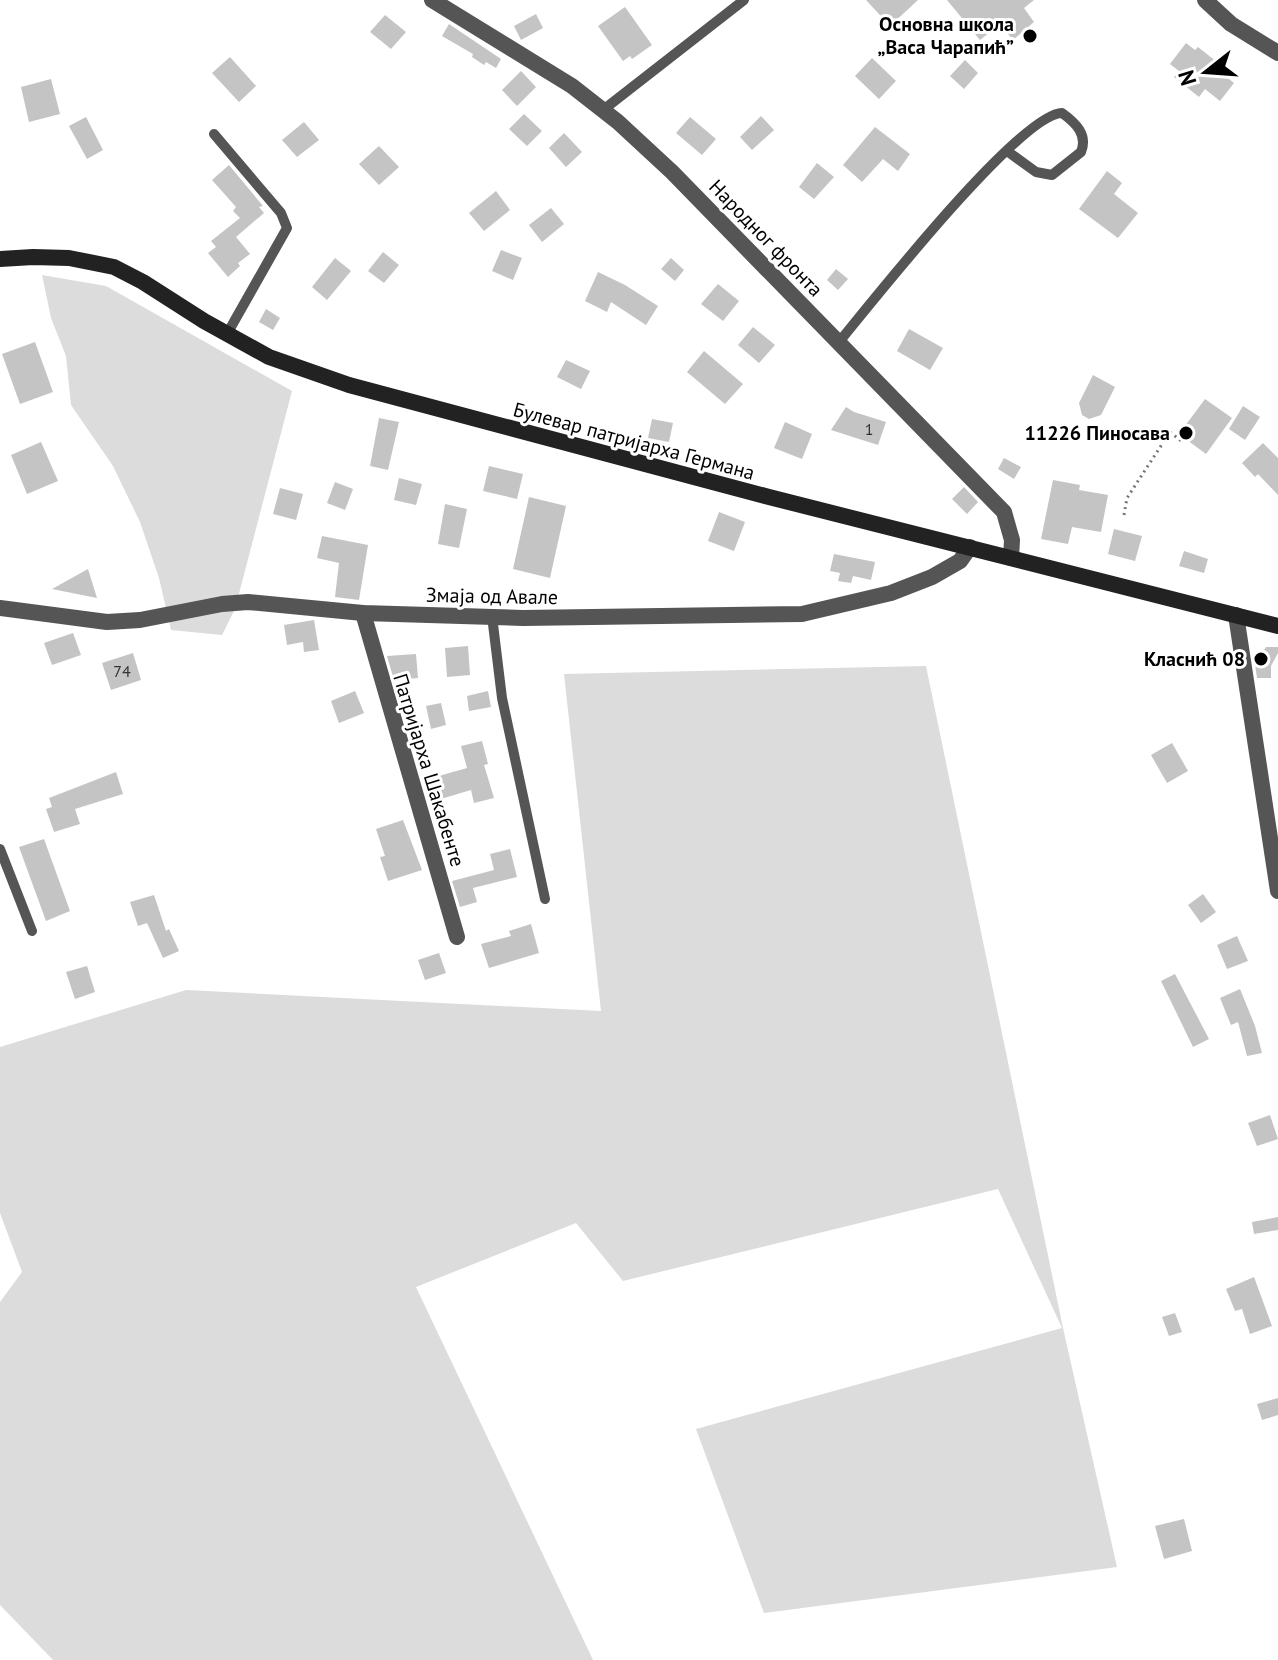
<svg xmlns="http://www.w3.org/2000/svg" width="1278" height="1660" viewBox="0 0 1278 1660" font-family="'PT Sans',sans-serif">
  <rect width="100%" height="100%" fill="#fff"/>
  <!-- green -->
  <g fill="#dcdcdc">
    <polygon points="42,275 106,286 292,391 235,609 222,635 171,630 159,578 140,522 113,466 71,405 66,356 51,318"/>
    <polygon points="926,666 1063,1328 1117,1567 764,1613 696,1429 1062,1328 998,1189 623,1281 576,1223 416,1287 593,1660 53,1660 0,1605 0,1302 22,1272 0,1213 0,1047 186,990 601,1011 564,674"/>
  </g>
  <!-- building -->
  <g fill="#c4c4c4">
    <polygon points="866,0 918,0 890,26"/>
    <polygon points="947,0 1034,0 1024,8 1034,22 1013,40 1000,24 980,40"/>
    <polygon points="625,7 652,45 632,59 630,56 623,61 598,26"/>
    <polygon points="536,14 543,28 521,40 514,26"/>
    <polygon points="385,15 406,32 391,49 370,32"/>
    <polygon points="449,24 501,59 496,68 486,62 484,65 472,57 473,54 442,36"/>
    <polygon points="1186,43 1195,50 1198,47 1222,66 1219,71 1234,83 1220,101 1205,89 1199,97 1174,77 1179,71 1170,64"/>
    <polygon points="230,57 256,86 239,102 212,73"/>
    <polygon points="872,58 896,81 879,99 855,76"/>
    <polygon points="965,60 978,73 964,89 950,76"/>
    <polygon points="521,71 536,87 517,106 502,90"/>
    <polygon points="51,79 60,114 29,122 21,87"/>
    <polygon points="524,114 542,131 527,146 509,129"/>
    <polygon points="761,116 774,130 752,150 740,137"/>
    <polygon points="86,117 103,150 87,159 69,126"/>
    <polygon points="690,117 716,139 702,155 676,133"/>
    <polygon points="304,122 319,140 297,157 282,140"/>
    <polygon points="875,127 910,154 898,171 883,159 862,182 843,165"/>
    <polygon points="564,133 582,152 566,167 549,148"/>
    <polygon points="379,146 399,167 379,185 359,164"/>
    <polygon points="817,163 834,177 814,199 799,187"/>
    <polygon points="229,165 263,206 259,207 264,213 236,237 250,254 238,263 240,266 228,277 208,253 216,247 211,241 240,218 233,211 236,207 212,180"/>
    <polygon points="1107,171 1122,183 1114,194 1138,213 1118,238 1079,209"/>
    <polygon points="496,191 510,210 484,231 469,213"/>
    <polygon points="551,208 564,224 542,242 529,225"/>
    <polygon points="501,250 522,258 513,280 492,271"/>
    <polygon points="383,252 399,265 384,283 368,271"/>
    <polygon points="335,258 351,271 327,300 312,287"/>
    <polygon points="671,258 684,270 675,281 661,269"/>
    <polygon points="836,269 848,279 838,290 827,280"/>
    <polygon points="598,272 625,285 658,306 646,325 611,302 607,312 585,301"/>
    <polygon points="718,284 739,301 723,321 701,304"/>
    <polygon points="266,309 280,318 273,330 259,322"/>
    <polygon points="753,327 775,345 759,363 738,345"/>
    <polygon points="909,329 943,348 930,370 897,351"/>
    <polygon points="35,342 53,392 20,404 2,354"/>
    <polygon points="704,351 743,384 725,404 687,372"/>
    <polygon points="566,360 590,371 581,389 557,377"/>
    <polygon points="1093,375 1115,387 1101,415 1089,419 1082,415 1079,403"/>
    <polygon points="1205,399 1232,418 1206,454 1179,434"/>
    <polygon points="1243,406 1260,417 1245,440 1229,429"/>
    <polygon points="846,407 854,412 886,422 878,445 831,430"/>
    <polygon points="379,418 399,422 388,470 370,466"/>
    <polygon points="652,419 673,423 669,442 648,438"/>
    <polygon points="785,422 812,434 802,459 774,448"/>
    <polygon points="41,442 58,481 27,494 11,455"/>
    <polygon points="1263,443 1278,458 1278,495 1258,474 1255,477 1242,463"/>
    <polygon points="1004,458 1021,467 1014,479 998,469"/>
    <polygon points="489,466 523,474 517,499 483,491"/>
    <polygon points="399,478 422,484 416,505 394,500"/>
    <polygon points="1053,480 1080,485 1079,490 1108,495 1101,532 1072,527 1068,544 1041,539"/>
    <polygon points="335,482 353,489 345,510 327,503"/>
    <polygon points="964,487 978,502 967,514 952,499"/>
    <polygon points="280,488 303,494 296,520 273,514"/>
    <polygon points="529,497 566,506 550,578 513,569"/>
    <polygon points="445,504 467,509 459,548 438,544"/>
    <polygon points="719,512 745,522 734,551 708,541"/>
    <polygon points="1114,529 1142,536 1135,561 1108,554"/>
    <polygon points="322,536 368,545 359,600 335,597 339,563 317,558"/>
    <polygon points="1184,551 1208,559 1204,573 1179,566"/>
    <polygon points="834,554 875,562 871,580 853,576 851,583 838,581 840,573 830,571"/>
    <polygon points="88,569 97,598 52,589"/>
    <polygon points="314,620 319,650 304,652 303,642 287,645 284,625"/>
    <polygon points="73,633 81,655 52,665 44,643"/>
    <polygon points="468,646 470,675 447,677 445,648"/>
    <polygon points="1266,647 1278,647 1278,653 1271,666 1271,678 1257,678 1255,664"/>
    <polygon points="133,653 141,680 111,690 102,663"/>
    <polygon points="416,654 418,678 394,680 387,656"/>
    <polygon points="355,691 364,713 339,723 331,701"/>
    <polygon points="488,691 491,707 469,711 467,696"/>
    <polygon points="441,703 446,725 431,729 426,706"/>
    <polygon points="482,741 488,764 484,765 494,798 474,803 471,790 434,801 428,779 467,768 461,746"/>
    <polygon points="1172,743 1188,771 1167,783 1151,755"/>
    <polygon points="116,772 123,794 75,809 80,824 54,832 46,809 52,807 49,798"/>
    <polygon points="403,820 422,870 388,881 380,857 385,856 376,829"/>
    <polygon points="44,839 70,911 46,921 19,847"/>
    <polygon points="510,849 517,877 473,888 477,902 460,907 452,881 494,870 490,854"/>
    <polygon points="1203,894 1216,912 1201,923 1188,905"/>
    <polygon points="154,895 166,931 169,929 179,951 163,958 147,923 138,926 130,902"/>
    <polygon points="531,924 539,953 489,968 481,944 511,936 509,931"/>
    <polygon points="1237,936 1248,961 1227,969 1217,945"/>
    <polygon points="439,953 446,973 425,980 418,960"/>
    <polygon points="87,966 95,992 75,999 66,972"/>
    <polygon points="1175,974 1209,1039 1193,1047 1161,981"/>
    <polygon points="1240,989 1255,1026 1262,1053 1247,1056 1238,1022 1231,1025 1220,998"/>
    <polygon points="1270,1115 1278,1139 1257,1146 1248,1123"/>
    <polygon points="1278,1217 1278,1230 1254,1234 1252,1222"/>
    <polygon points="1254,1277 1272,1326 1250,1334 1242,1309 1235,1311 1226,1289"/>
    <polygon points="1175,1313 1182,1332 1169,1336 1162,1317"/>
    <polygon points="1278,1398 1278,1415 1262,1420 1257,1404"/>
    <polygon points="1184,1519 1192,1551 1164,1559 1155,1526"/>
  </g>
  <g fill="none" stroke-linecap="round" stroke-linejoin="round">
    <!-- path -->
    <polyline stroke="#777" stroke-width="3" stroke-dasharray="2 4" stroke-linecap="butt" points="1124,515 1127,498 1170,432 1180,440 1183,436"/>
    <!-- lane -->
    <g stroke="#555" stroke-width="10">
      <polyline points="603,110 744,0"/>
      <polyline points="214,134 281,213 287,228 227,334"/>
      <path d="M839 342C872 302 1020 114 1062 113 1076 123 1088 135 1081 152L1052 175 1036 172 1007 151"/>
      <polyline points="492,616 502,698 545,899"/>
      <polyline points="0,849 32,931"/>
    </g>
    <!-- street -->
    <g stroke="#555" stroke-width="16">
      <polyline points="432,0 572,86 618,122 672,172 1004,512 1012,540 1011,558"/>
      <polyline points="1205,0 1231,24 1278,53"/>
      <polyline points="0,608 107,622 140,620 222,604 248,602 363,613 523,618 802,614 891,593 932,577 960,561 970,547"/>
      <polyline points="363,613 457,937"/>
      <polyline points="1236,615 1278,891"/>
    </g>
    <!-- secondary -->
    <polyline stroke="#222" stroke-width="16" points="0,259 33,257 69,258 114,267 143,282 204,321 269,357 349,385 769,497 1278,626"/>
  </g>
  <!-- markers -->
  <g fill="#000" stroke="#fff" stroke-width="3">
    <circle cx="1030" cy="36" r="8"/>
    <circle cx="1186" cy="433" r="8"/>
    <circle cx="1261" cy="659" r="8"/>
  </g>
  <g text-anchor="middle" dominant-baseline="central" stroke-width="6" stroke-linejoin="round" paint-order="stroke">
    <!-- number labels -->
    <g font-size="16" fill="#313131">
      <text x="869" y="429">1</text>
      <text x="122" y="671">74</text>
    </g>
    <!-- poi labels -->
    <g font-size="20" font-weight="bold" fill="#000" stroke="#fff" text-anchor="end">
      <text x="1014" y="24">Основна школа<tspan x="1014" dy="23">„Васа Чарапић”</tspan></text>
      <text x="1170" y="433">11226 Пиносава</text>
      <text x="1245" y="659">Класнић 08</text>
    </g>
    <!-- street labels -->
    <g font-size="20" fill="#000" stroke="#fff">
      <text transform="translate(766 238) rotate(46)">Народног фронта</text>
      <text transform="translate(634 441) rotate(15)">Булевар патријарха Германа</text>
      <text transform="translate(492 596) rotate(1)">Змаја од Авале</text>
      <text transform="translate(429 770) rotate(73)">Патријарха Шакабенте</text>
    </g>
  </g>
  <!-- north arrow -->
  <g transform="translate(1206 72) rotate(253)" stroke="#ffffff" stroke-width="6" paint-order="stroke">
  <path d="M0-6L14 30L0 20L-14 30Z" fill="#000000"/>
  <text y="-12" font-size="22" font-weight="bold" text-anchor="middle" fill="#000000">N</text>
  </g>
</svg>
